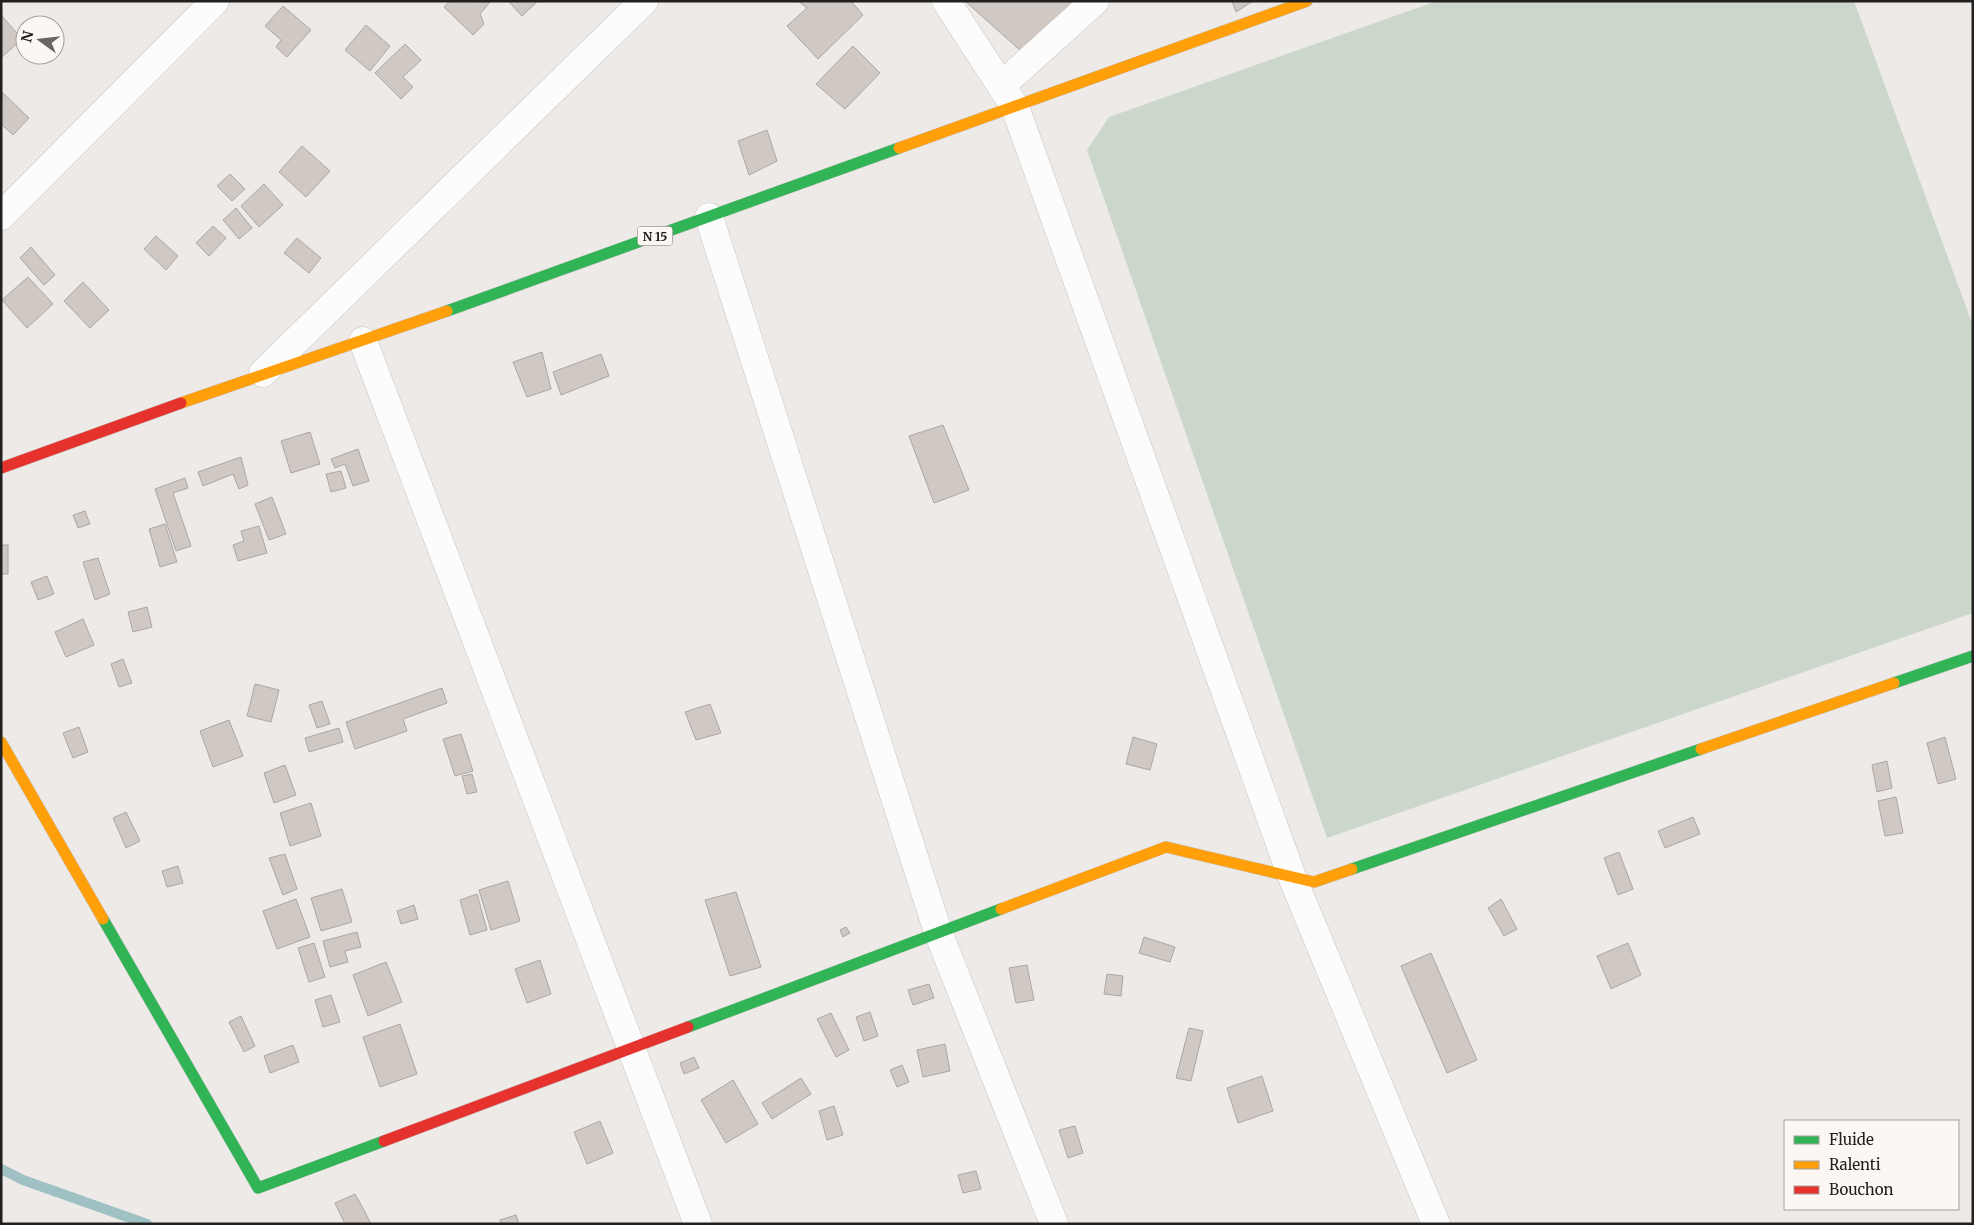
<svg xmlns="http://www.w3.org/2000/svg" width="1974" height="1225" viewBox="0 0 1974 1225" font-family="Merriweather,serif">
  <rect width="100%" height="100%" fill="#edeae8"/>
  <!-- green -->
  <polygon fill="#cbd7cb" points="1437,1 1854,1 1973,326 1973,613 1327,838 1087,150 1109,117"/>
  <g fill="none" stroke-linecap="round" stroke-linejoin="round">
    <!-- stream -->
    <polyline stroke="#9fc1c4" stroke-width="10" points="1,1169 23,1180 147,1224"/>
  </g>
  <!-- building -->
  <g fill="#d0c8c2" stroke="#aaa7a6">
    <polygon points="450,1 490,2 480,14 484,24 473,35 444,7"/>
    <polygon points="508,1 538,1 522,16"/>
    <polygon points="798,1 851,1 863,15 818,59 787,26 807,8"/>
    <polygon points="965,1 1073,1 1077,6 1022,52"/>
    <polygon points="1232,1 1253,1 1236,12"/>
    <polygon points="283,6 311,30 287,57 276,47 281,40 265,26"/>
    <polygon points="1,15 22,39 1,58"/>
    <polygon points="366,25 390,46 370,71 345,50"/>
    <polygon points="405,44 421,60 403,77 413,87 401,99 375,73"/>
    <polygon points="853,46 880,73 845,109 816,84"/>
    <polygon points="2,92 29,118 13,135 1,124"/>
    <polygon points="767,130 777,161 749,175 738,141"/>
    <polygon points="302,146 330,171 306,197 279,172"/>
    <polygon points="230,174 245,189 232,201 217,186"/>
    <polygon points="264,184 283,205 259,227 241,206"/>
    <polygon points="236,208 252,228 239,239 223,220"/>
    <polygon points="213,226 226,238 209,256 196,243"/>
    <polygon points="156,236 178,256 166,270 144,249"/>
    <polygon points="297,238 321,258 309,273 284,253"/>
    <polygon points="31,247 55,275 44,285 20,258"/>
    <polygon points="28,277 53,304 27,328 2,300"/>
    <polygon points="83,282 109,310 90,328 64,301"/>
    <polygon points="542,352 551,389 527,397 513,362"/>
    <polygon points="601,354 609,376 561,395 553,372"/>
    <polygon points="943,425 969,490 934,503 909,436"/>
    <polygon points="310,432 320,464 291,473 281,441"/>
    <polygon points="358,449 369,481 353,486 345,464 335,468 331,459"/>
    <polygon points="241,457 248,485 239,489 233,474 203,486 198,472"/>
    <polygon points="341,471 346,488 331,492 326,474"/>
    <polygon points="185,478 188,488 173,493 191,546 176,551 155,489"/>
    <polygon points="272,497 286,534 269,540 255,504"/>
    <polygon points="85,511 90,524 78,528 73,515"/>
    <polygon points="165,524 177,562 160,567 149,529"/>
    <polygon points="259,526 267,553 238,561 233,545 244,541 241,531"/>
    <rect x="1" y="545" width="7" height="29"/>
    <polygon points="98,558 110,594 95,600 83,562"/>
    <polygon points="47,576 54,594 38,600 31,582"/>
    <polygon points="147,607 152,627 133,632 128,612"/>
    <polygon points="83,619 94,645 66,657 55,632"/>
    <polygon points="123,659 132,683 119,687 111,664"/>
    <polygon points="255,684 279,690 271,722 247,716"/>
    <polygon points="442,688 447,703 403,719 407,731 355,749 346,722"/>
    <polygon points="322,701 330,724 317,728 309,705"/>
    <polygon points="710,704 721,733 696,740 685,712"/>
    <polygon points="229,720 243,756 213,767 200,731"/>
    <polygon points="79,727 88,752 73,758 63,733"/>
    <polygon points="339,728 343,742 309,752 305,738"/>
    <polygon points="461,734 473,771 455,776 443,739"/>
    <polygon points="1133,737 1157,744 1150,770 1126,764"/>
    <polygon points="1945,737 1956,779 1938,784 1927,743"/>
    <polygon points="1887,761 1892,788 1877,792 1872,765"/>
    <polygon points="285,765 296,795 274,803 264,773"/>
    <polygon points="472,774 477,792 467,794 462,776"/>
    <polygon points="1896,797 1903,833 1885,836 1878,801"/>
    <polygon points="311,803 321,836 290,846 280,813"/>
    <polygon points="126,812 140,841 126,848 113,818"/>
    <polygon points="1693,817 1700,834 1665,848 1658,831"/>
    <polygon points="1619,852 1633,889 1618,895 1604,858"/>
    <polygon points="285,854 297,889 283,895 269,858"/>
    <polygon points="178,866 183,883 167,887 162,871"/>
    <polygon points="508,881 520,921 491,930 479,890"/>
    <polygon points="342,889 352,922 321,931 311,898"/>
    <polygon points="736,892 761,967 730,976 705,900"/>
    <polygon points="477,894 487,930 470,935 460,900"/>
    <polygon points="296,899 310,937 277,949 263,911"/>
    <polygon points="1501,899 1517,929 1504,936 1488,908"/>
    <polygon points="414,905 418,919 401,924 397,911"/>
    <polygon points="846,927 850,933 843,937 840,930"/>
    <polygon points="357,932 361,947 345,951 348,962 330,967 323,941"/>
    <polygon points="1144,937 1175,947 1170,962 1139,953"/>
    <polygon points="314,943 325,977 309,982 298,948"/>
    <polygon points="1628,943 1641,975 1611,989 1597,956"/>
    <polygon points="1431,953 1477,1060 1447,1073 1401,966"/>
    <polygon points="540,960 551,994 527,1003 515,969"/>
    <polygon points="386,962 402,1002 368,1016 353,975"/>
    <polygon points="1027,965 1034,1000 1016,1003 1009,968"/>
    <polygon points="1107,974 1123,976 1121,996 1104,994"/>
    <polygon points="929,984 934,998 913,1005 908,990"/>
    <polygon points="331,995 340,1022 323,1027 315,1000"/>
    <polygon points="870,1012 878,1036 864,1041 856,1017"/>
    <polygon points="831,1013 849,1050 836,1057 817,1019"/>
    <polygon points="241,1016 255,1046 244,1052 229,1022"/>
    <polygon points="400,1024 417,1074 380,1087 363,1037"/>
    <polygon points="1189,1028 1203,1031 1191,1081 1176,1078"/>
    <polygon points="945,1044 950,1071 923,1077 917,1050"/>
    <polygon points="293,1045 299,1062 270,1073 264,1056"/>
    <polygon points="694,1057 699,1068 684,1074 680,1063"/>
    <polygon points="902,1065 909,1082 897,1087 890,1070"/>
    <polygon points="1262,1076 1273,1111 1238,1123 1227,1088"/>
    <polygon points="801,1078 811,1094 772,1119 762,1103"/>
    <polygon points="733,1080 758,1124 726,1143 701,1100"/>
    <polygon points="834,1106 843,1135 827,1140 819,1111"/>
    <polygon points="600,1121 613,1153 587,1164 574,1132"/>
    <polygon points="1075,1126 1083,1153 1068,1158 1059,1130"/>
    <polygon points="976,1171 981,1189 963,1193 958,1175"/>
    <polygon points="355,1194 364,1210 371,1224 345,1224 335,1203"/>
    <polygon points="516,1215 519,1224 501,1224 500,1220"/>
  </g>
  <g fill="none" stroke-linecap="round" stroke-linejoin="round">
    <defs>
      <g id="street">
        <polyline points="946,1 1015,107 1292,877 1436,1224"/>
        <polyline points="1001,86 1095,1"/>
        <polyline points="1,216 215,1"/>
        <polyline points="709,217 938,932 1054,1224"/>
        <polyline points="363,341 698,1224"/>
        <polyline points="263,373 644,1"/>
      </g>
      <g id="fast">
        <polyline points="447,311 899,148"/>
        <polyline points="1894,683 1973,656"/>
        <polyline points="1352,869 1701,749"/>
        <polyline points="103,919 258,1188 384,1141"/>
        <polyline points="688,1027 1001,909"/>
      </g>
      <g id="slow">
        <polyline points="899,148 1307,1"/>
        <polyline points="181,403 447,311"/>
        <polyline points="1,742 103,919"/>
        <polyline points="1701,749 1894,683"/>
        <polyline points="1001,909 1166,847 1314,882 1352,869"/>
      </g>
      <g id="jam">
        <polyline points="1,468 181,403"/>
        <polyline points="384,1141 688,1027"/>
      </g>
    </defs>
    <!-- street casing -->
    <use href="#street" stroke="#c6c4c2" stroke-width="29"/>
    <!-- fast casing -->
    <use href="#fast" stroke="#c6c4c2" stroke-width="12"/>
    <!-- slow casing -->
    <use href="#slow" stroke="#c6c4c2" stroke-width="12"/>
    <!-- jam casing -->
    <use href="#jam" stroke="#c6c4c2" stroke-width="12"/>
    <!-- street -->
    <use href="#street" stroke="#fcfcfc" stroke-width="28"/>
    <!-- fast -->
    <use href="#fast" stroke="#30b455" stroke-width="11"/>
    <!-- slow -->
    <use href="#slow" stroke="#ff9f0a" stroke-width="11"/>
    <!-- jam -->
    <use href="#jam" stroke="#e5322d" stroke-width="11"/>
  </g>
  <g text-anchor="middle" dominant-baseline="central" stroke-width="4" stroke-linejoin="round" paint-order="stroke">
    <!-- shield labels -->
    <rect fill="#fdf7f3" stroke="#64605e" stroke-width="1" x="637.5" y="226.5" width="35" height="19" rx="4"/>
    <g font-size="12" font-weight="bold" fill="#22201e">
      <text x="655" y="236">N 15</text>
    </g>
  </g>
  <!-- border -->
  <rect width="1974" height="1225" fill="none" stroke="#22201e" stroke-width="5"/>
  <!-- legend -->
  <rect x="1784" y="1120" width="175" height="90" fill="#fdf7f3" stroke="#a5a19e"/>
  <rect x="1794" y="1136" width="25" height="8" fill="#30b455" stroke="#a5a19e"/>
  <text x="1829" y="1145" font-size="15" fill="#22201e">Fluide</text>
  <rect x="1794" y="1161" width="25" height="8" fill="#ff9f0a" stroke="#a5a19e"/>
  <text x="1829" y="1170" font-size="15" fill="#22201e">Ralenti</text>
  <rect x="1794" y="1186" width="25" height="8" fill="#e5322d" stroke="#a5a19e"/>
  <text x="1829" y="1195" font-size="15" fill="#22201e">Bouchon</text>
  <!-- north arrow -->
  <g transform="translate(40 40) rotate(285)"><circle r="24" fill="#fdf7f3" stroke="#a5a19e"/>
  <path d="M0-4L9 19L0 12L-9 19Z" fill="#696765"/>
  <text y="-8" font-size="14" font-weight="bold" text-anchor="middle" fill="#22201e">N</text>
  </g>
</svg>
